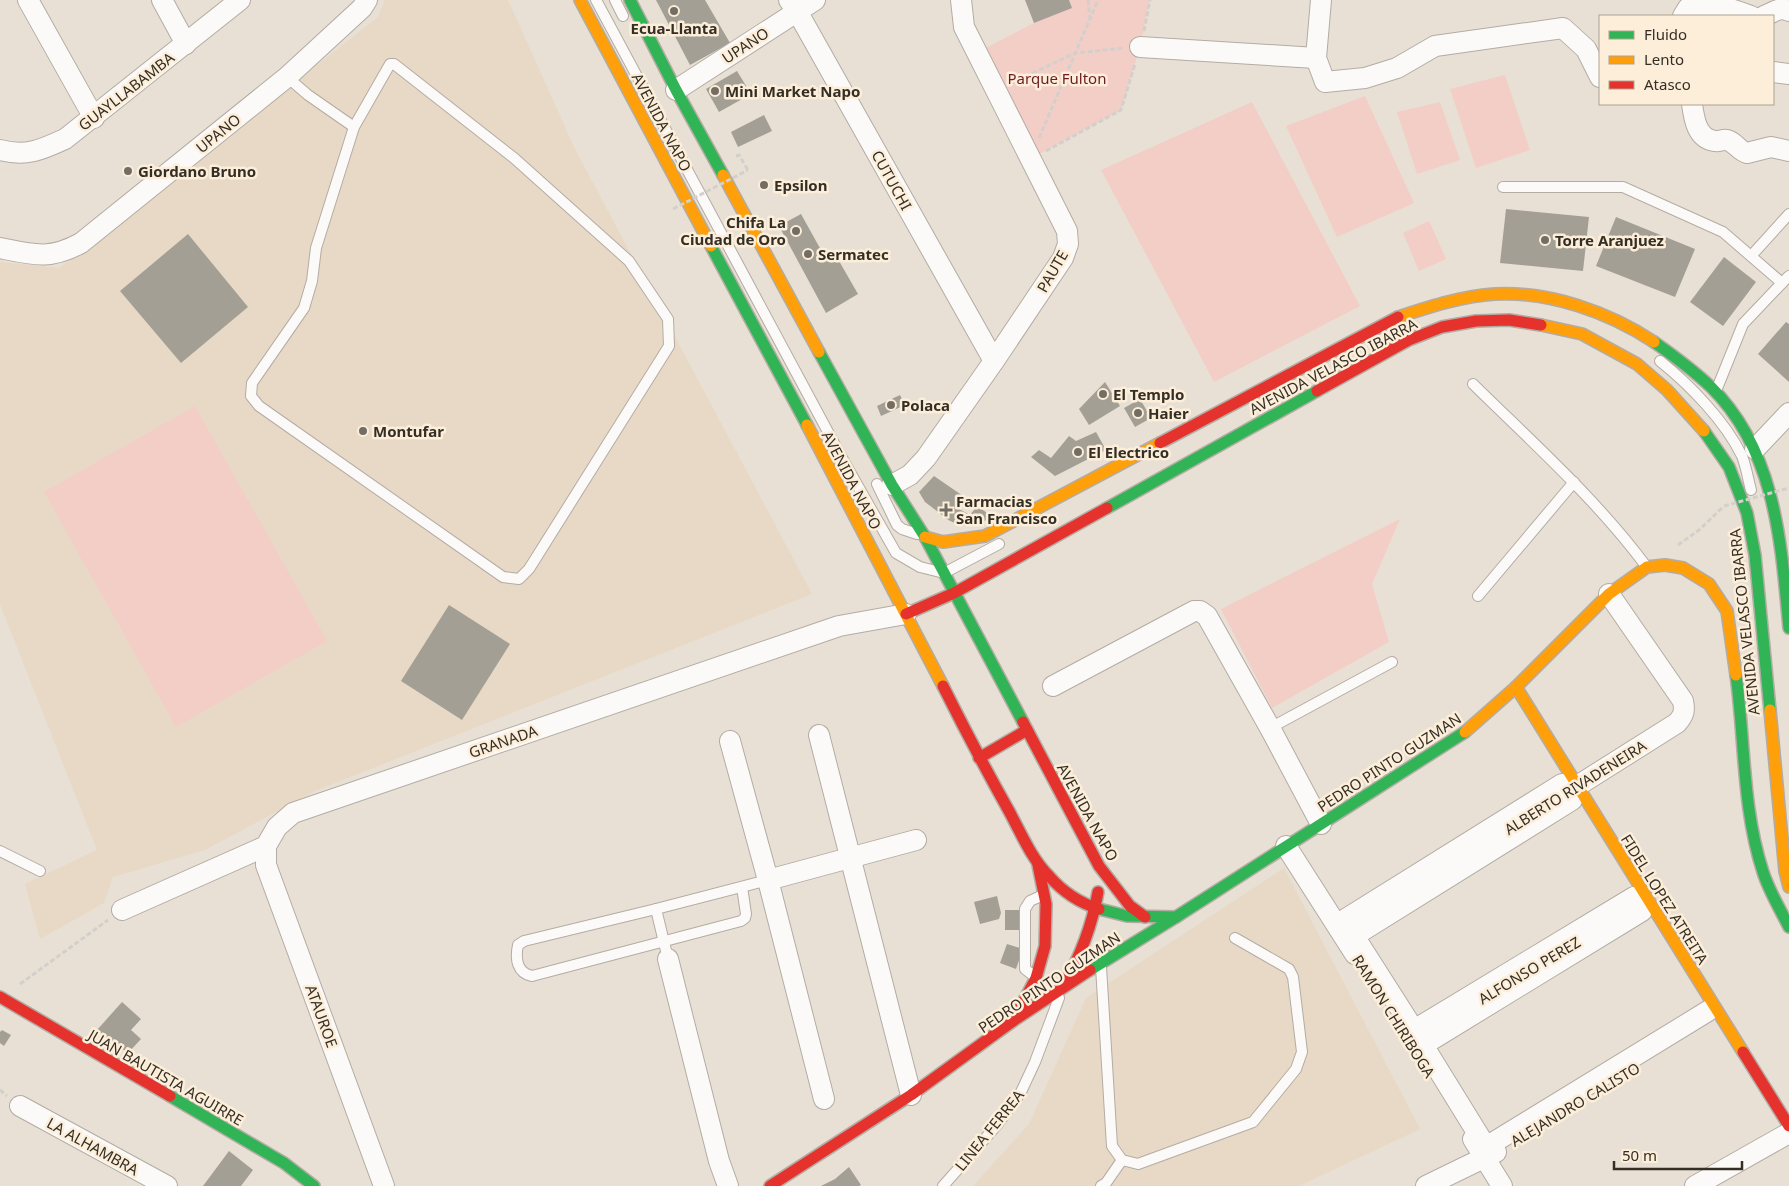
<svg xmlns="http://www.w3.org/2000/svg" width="1789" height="1186" viewBox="0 0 1789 1186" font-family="'Noto Sans',sans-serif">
  <rect width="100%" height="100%" fill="#e8e0d4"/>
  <!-- built -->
  <g fill="#e7d9c5">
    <polygon points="385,0 508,0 575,149 812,594 315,791 205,850 113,877 104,903 40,939 25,884 97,850 0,604 0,262 59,268 378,17"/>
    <polygon points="1284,868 1420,1129 1299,1186 973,1186 1029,1124 1086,998"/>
  </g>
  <!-- green -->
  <g fill="#f2cec7">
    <polygon points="1069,0 1150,0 1140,47 1121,110 1030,159 976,53 1034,23 1071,8"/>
    <polygon points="1505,75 1530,150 1476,168 1450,89"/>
    <polygon points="1365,96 1414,203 1337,237 1286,126"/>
    <polygon points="1252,102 1360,306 1214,382 1101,170"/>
    <polygon points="1440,102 1460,160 1417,174 1397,112"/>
    <polygon points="1429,221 1446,259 1419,271 1403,233"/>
    <polygon points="195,406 327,641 176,727 44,492"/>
    <polygon points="1400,519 1372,584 1389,642 1272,708 1221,609"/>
  </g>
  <!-- building -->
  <g fill="#a39f95">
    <polygon points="656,0 705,0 730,43 690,65"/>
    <polygon points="1025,0 1069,0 1072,8 1034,23"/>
    <polygon points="737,71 751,94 719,112 706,89"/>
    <polygon points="764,115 772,131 738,147 731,132"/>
    <polygon points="1506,209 1589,217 1583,271 1500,263"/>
    <polygon points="801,214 826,259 835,254 858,294 826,313 779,226"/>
    <polygon points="1616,217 1695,249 1675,297 1596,266"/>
    <polygon points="188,234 248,307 181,363 120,291"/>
    <polygon points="1724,257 1756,282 1723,326 1690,302"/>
    <polygon points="1786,322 1789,324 1789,382 1758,354"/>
    <polygon points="1105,382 1120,406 1089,425 1079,409"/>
    <polygon points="900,395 905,405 881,416 877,406"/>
    <polygon points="1140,399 1151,418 1135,427 1124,408"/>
    <polygon points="1096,432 1106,450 1055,476 1031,457 1039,450 1051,458 1069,436 1076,441"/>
    <polygon points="934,476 966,498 959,509 970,515 977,506 993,517 980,523 964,526 950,521 925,502 919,492"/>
    <polygon points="449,605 510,644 462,720 401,681"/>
    <polygon points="997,896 1001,913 999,919 980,924 974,902"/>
    <polygon points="1005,910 1024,910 1025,930 1005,930"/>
    <polygon points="1007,944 1023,949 1016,969 1000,963"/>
    <polygon points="122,1002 141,1019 131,1030 141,1039 129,1052 116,1047 97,1030"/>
    <polygon points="2,1030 11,1035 4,1046 0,1043 0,1032"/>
    <polygon points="229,1151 253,1170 241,1186 203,1186"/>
    <polygon points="849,1167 861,1185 859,1186 821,1186 835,1179"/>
  </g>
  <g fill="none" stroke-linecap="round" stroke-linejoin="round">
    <defs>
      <g id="lane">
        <polyline points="596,0 842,458 896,553 920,567 944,573 999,544"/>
        <polyline points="615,0 623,16"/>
        <polygon points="390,64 394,64 514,158 629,261 668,319 669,346 529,569 519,579 503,577 259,406 251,396 252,383 304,308 312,281 316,248 354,127"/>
        <polyline points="287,77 308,95 354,127"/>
        <polyline points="1503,187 1623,187 1723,232 1782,283 1789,276"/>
        <polyline points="1751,256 1789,214"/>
        <path d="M1660 361C1690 385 1725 421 1742 456 1746 466 1748 479 1751 490"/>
        <path d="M1473 384C1533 443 1596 499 1646 566"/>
        <polyline points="1716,391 1743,324 1782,283"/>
        <polyline points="877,484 897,525 902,529 917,534"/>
        <polyline points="1478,596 1574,482"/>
        <polyline points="1270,728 1392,662"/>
        <polyline points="0,851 40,871"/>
        <path d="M656 909 524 941 518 945C515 959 517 973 532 976L741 921 745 918 746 914 742 887"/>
        <polyline points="668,959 656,909 768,880"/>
        <polyline points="1101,967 1112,1146 1122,1160 1138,1164 1253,1122 1296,1069 1302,1052 1293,977 1289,969 1235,938"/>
        <polyline points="1034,976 1025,969 1025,909 1030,901 1043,895"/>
        <polyline points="943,1186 997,1125 1021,1092 1035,1062 1059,998"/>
        <polyline points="1101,1186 1106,1183 1122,1160"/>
      </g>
      <g id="street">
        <polyline points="28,0 94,118"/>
        <polyline points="162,0 186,44"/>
        <polyline points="789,0 797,11 994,361"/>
        <polyline points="1321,0 1316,58 1325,82 1365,78 1397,68 1435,46 1563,28 1586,49 1600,77"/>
        <path d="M1683 16 1688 8C1708 0 1732 9 1751 16"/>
        <path d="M1764 16C1773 13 1779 6 1789 11"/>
        <polyline points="1140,47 1316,58"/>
        <polyline points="1773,72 1789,74"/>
        <polyline points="676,90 815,0"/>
        <path d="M1692 104C1694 119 1697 139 1715 141 1719 142 1723 139 1727 140 1735 142 1739 151 1747 153L1771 147 1789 151"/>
        <path d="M0 150C26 157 41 150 65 139L240 0"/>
        <path d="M0 248C34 255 50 260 81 243L287 77 362 8 367 0"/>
        <polyline points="1755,449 1789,413"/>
        <polyline points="892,485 910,475 926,458 994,361 1063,258 1068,244 1067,231 964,27 961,0"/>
        <polyline points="1053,686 1194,611 1200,611 1207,616 1270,728 1321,824"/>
        <polyline points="819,735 911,1095"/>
        <polyline points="730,741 768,880 824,1099"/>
        <path d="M1566 793 1677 723C1684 715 1685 711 1683 701L1609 594"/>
        <polyline points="1572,800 1354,936 1414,1030 1634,897"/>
        <polyline points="266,846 266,865 384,1186"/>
        <polyline points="1286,846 1355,954"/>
        <polyline points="768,880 916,840"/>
        <polyline points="122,910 266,846 277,827 293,813 839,626 906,614"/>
        <polyline points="1642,911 1423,1045 1486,1147 1708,1011"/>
        <polyline points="1344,920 1562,784"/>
        <polyline points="668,959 719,1161 728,1186"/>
        <polyline points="20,1106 167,1186"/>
        <polyline points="1473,1139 1502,1186"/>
        <polyline points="1426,1186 1496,1152"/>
        <polyline points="1695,1186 1789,1133"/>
      </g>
      <g id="fast">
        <polyline points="630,0 676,90 723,175"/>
        <polyline points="711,246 807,425"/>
        <path d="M1654 342C1674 356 1693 370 1711 387 1776 451 1781 543 1789 628"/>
        <polyline points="819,352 892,485 925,537 1023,722"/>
        <polyline points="1704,431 1729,467 1747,513 1755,555 1770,710"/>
        <polyline points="1107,508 1317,391"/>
        <path d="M1736 675C1745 740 1742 808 1763 872 1769 891 1780 909 1789 927"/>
        <polyline points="1099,909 1127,916 1176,917 1465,732"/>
        <polyline points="1090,970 1176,917"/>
        <polyline points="170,1096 284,1163 314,1186"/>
      </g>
      <g id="slow">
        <polyline points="580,0 711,246"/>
        <polyline points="723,175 819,352"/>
        <path d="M1398 317C1429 307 1462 296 1495 294 1549 291 1609 312 1654 342"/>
        <polyline points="1541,325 1582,334 1637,364 1667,390 1704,431"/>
        <polyline points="807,425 943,686"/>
        <polyline points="925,537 943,542 985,536 1160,443"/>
        <polyline points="1516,687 1743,1052"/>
        <polyline points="1770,710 1785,871 1789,887"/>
        <polyline points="1465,732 1516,687 1609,594 1647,567 1665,565 1683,568 1709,584 1727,611 1736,675"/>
      </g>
      <g id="jam">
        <polyline points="1317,391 1409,340 1442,327 1476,321 1509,320 1541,325"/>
        <polyline points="1160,443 1398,317"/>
        <polyline points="906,614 954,593 1107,508"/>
        <path d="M943 686C964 728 986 770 1009 811 1021 833 1031 858 1049 876 1062 891 1080 903 1099 909"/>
        <polyline points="1023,722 1099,866 1130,906 1145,917"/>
        <polyline points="979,758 1027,730"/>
        <path d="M1063 987C1080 957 1092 926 1098 892"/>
        <polyline points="0,997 170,1096"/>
        <polyline points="1013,1021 1036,978 1045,946 1046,904 1038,865"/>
        <polyline points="1743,1052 1789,1126"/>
        <polyline points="770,1186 911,1095 1013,1021 1090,970"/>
      </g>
    </defs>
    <!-- lane casing -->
    <use href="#lane" stroke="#b3aca4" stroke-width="12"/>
    <!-- street casing -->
    <use href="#street" stroke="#b3aca4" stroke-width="22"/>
    <!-- fast casing -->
    <use href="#fast" stroke="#b3aca4" stroke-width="14"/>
    <!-- slow casing -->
    <use href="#slow" stroke="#b3aca4" stroke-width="14"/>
    <!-- jam casing -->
    <use href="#jam" stroke="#b3aca4" stroke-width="14"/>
    <!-- path -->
    <g stroke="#d3d0cc" stroke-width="3" stroke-dasharray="5 2.5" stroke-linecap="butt">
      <polyline points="1088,0 1090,18"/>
      <polyline points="1144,31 1150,0"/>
      <polyline points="1012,83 1075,53 1124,48"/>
      <polyline points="1039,138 1098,0"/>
      <polyline points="1046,151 1121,110 1135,64"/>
      <polyline points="736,156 739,155 748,170"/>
      <polyline points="1678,545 1699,530 1723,507"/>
      <polyline points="20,984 108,920"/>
      <polyline points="0,1090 7,1096"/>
    </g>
    <!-- lane -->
    <use href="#lane" stroke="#fcfaf9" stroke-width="10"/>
    <!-- street -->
    <use href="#street" stroke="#fcfaf9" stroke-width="20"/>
    <!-- fast -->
    <use href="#fast" stroke="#30b455" stroke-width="11"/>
    <!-- slow -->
    <use href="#slow" stroke="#ff9f0a" stroke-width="11"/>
    <!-- jam -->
    <use href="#jam" stroke="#e5322d" stroke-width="11"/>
    <!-- path-bridge -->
    <g stroke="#d3d0cc" stroke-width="3" stroke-dasharray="5 2.5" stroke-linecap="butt">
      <polyline points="673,209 748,170"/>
      <polyline points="1724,506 1789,488"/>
    </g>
  </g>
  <!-- markers -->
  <g fill="#736d63" stroke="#fdeed9" stroke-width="2">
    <circle cx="674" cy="11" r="5"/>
    <circle cx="715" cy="91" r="5"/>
    <circle cx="128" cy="171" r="5"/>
    <circle cx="764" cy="185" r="5"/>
    <circle cx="796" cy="231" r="5"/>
    <circle cx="1545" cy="240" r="5"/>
    <circle cx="808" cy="254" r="5"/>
    <circle cx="1103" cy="394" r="5"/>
    <circle cx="891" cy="405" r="5"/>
    <circle cx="1138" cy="413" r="5"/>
    <circle cx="363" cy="431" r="5"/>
    <circle cx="1078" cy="452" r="5"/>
    <path d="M943.5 502.5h5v5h5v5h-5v5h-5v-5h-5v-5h5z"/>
  </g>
  <g text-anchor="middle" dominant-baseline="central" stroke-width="5" stroke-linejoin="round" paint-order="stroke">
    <!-- poi labels -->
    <g font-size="15" font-weight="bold" fill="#342f26" stroke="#fdeed9" text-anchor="start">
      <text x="674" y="28" text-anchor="middle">Ecua-Llanta</text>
      <text x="725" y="91">Mini Market Napo</text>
      <text x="138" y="171">Giordano Bruno</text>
      <text x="774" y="185">Epsilon</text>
      <text x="786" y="222" text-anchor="end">Chifa La<tspan x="786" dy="17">Ciudad de Oro</tspan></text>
      <text x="1555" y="240">Torre Aranjuez</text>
      <text x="818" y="254">Sermatec</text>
      <text x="1113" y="394">El Templo</text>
      <text x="901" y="405">Polaca</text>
      <text x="1148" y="413">Haier</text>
      <text x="373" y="431">Montufar</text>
      <text x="1088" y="452">El Electrico</text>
      <text x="956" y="501">Farmacias<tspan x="956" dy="17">San Francisco</tspan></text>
    </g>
    <!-- street labels -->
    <g font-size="15" fill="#342f26" stroke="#fdeed9">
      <text transform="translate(745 45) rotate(-33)">UPANO</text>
      <text transform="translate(126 91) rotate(-38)">GUAYLLABAMBA</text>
      <text transform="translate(662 122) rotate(62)">AVENIDA NAPO</text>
      <text transform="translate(218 133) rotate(-39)">UPANO</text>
      <text transform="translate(892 180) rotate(61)">CUTUCHI</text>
      <text transform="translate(1052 271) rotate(-60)">PAUTE</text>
      <text transform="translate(1333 366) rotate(-28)">AVENIDA VELASCO IBARRA</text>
      <text transform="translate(852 480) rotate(62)">AVENIDA NAPO</text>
      <text transform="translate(1744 622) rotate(-96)">AVENIDA VELASCO IBARRA</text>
      <text transform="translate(503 741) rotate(-19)">GRANADA</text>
      <text transform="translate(1389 762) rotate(-33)">PEDRO PINTO GUZMAN</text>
      <text transform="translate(1575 787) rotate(-32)">ALBERTO RIVADENEIRA</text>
      <text transform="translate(1088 812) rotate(61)">AVENIDA NAPO</text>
      <text transform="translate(1665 899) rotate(58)">FIDEL LOPEZ ATREITA</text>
      <text transform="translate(1529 970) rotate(-31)">ALFONSO PEREZ</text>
      <text transform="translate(1049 982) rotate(-34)">PEDRO PINTO GUZMAN</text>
      <text transform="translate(322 1016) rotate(70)">ATAUROE</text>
      <text transform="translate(1394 1016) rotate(58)">RAMON CHIRIBOGA</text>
      <text transform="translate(166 1077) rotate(30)">JUAN BAUTISTA AGUIRRE</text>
      <text transform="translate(1575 1104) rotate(-31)">ALEJANDRO CALISTO</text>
      <text transform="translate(989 1130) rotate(-51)">LINEA FERREA</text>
      <text transform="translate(93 1146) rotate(29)">LA ALHAMBRA</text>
    </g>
    <!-- park labels -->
    <g font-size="15" fill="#701b24" stroke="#fdeed9">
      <text x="1057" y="78">Parque Fulton</text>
    </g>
  </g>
  <!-- legend -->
  <rect x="1599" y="15" width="175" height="90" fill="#fdeed9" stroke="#ada291"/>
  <rect x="1609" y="31" width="25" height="8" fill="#30b455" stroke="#ada291"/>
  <text x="1644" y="40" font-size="15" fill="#342f26">Fluido</text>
  <rect x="1609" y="56" width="25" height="8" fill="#ff9f0a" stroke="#ada291"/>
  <text x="1644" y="65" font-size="15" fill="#342f26">Lento</text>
  <rect x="1609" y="81" width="25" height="8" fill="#e5322d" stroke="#ada291"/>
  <text x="1644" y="90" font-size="15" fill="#342f26">Atasco</text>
  <!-- scale -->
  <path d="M1614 1161v8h128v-8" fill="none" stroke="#342f26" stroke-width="2.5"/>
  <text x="1622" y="1161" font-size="15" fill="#342f26" stroke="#fdeed9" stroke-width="4" paint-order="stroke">50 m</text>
</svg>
